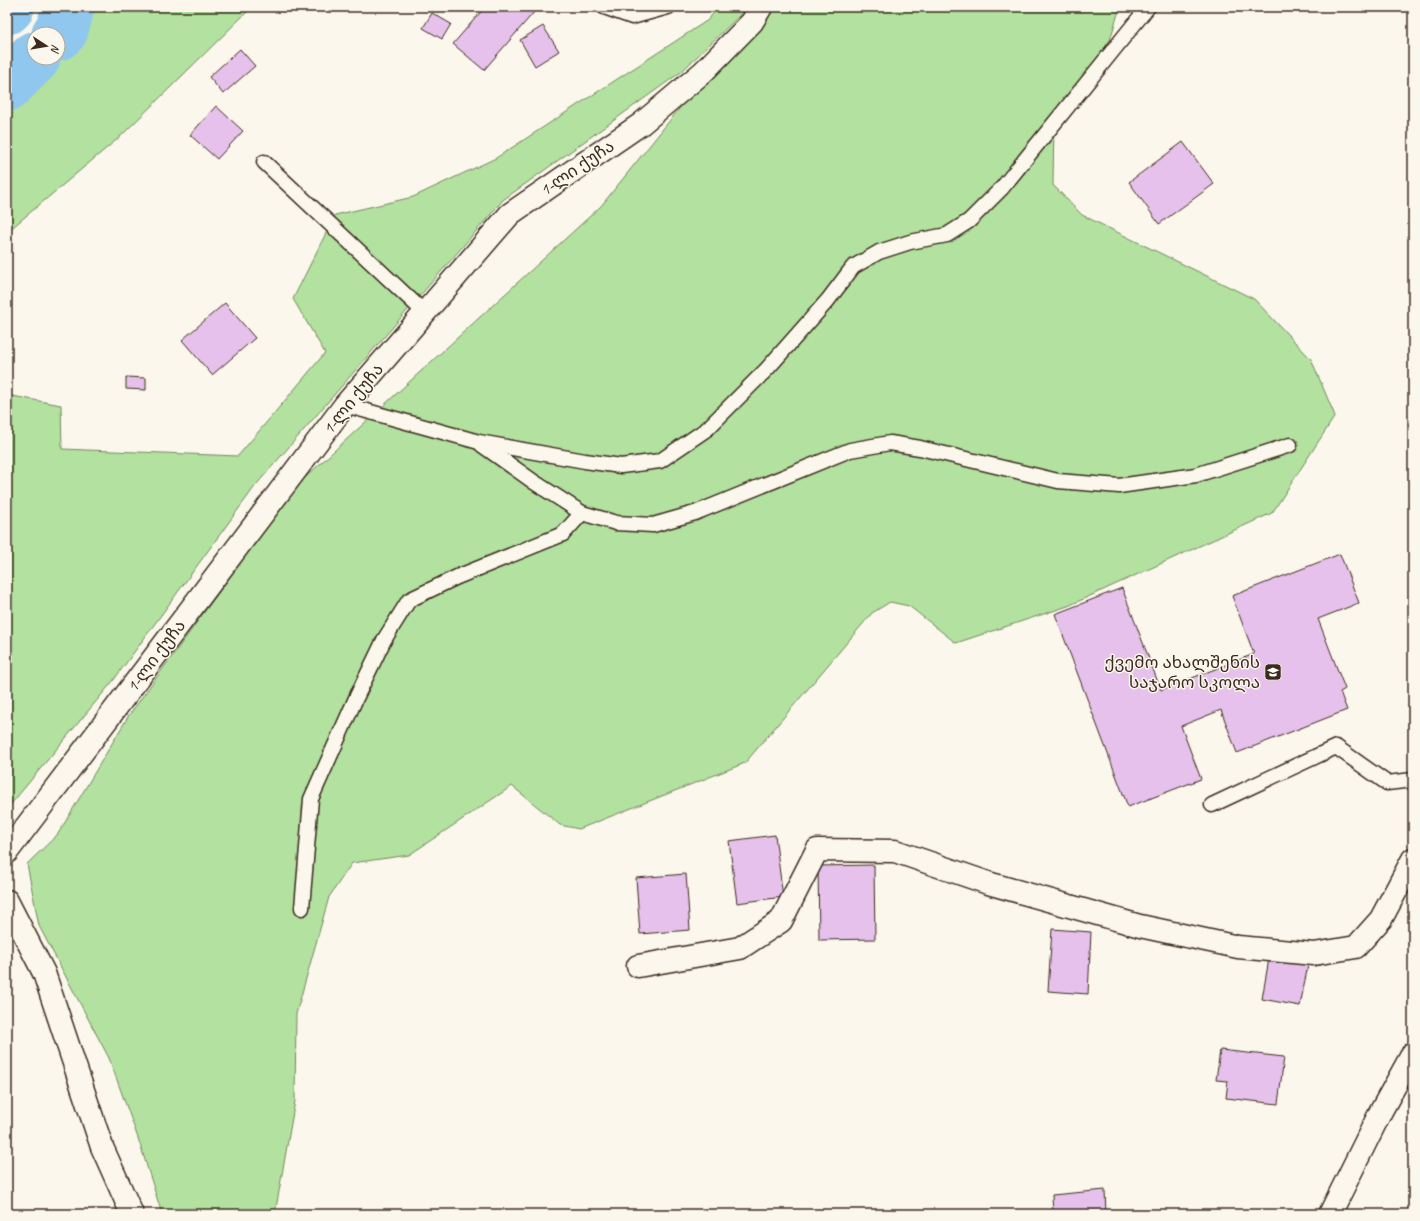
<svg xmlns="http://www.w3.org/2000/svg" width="1420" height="1221" viewBox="0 0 1420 1221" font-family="Caveat,'Noto Sans Georgian',sans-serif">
  <rect width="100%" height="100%" fill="#fbf7ec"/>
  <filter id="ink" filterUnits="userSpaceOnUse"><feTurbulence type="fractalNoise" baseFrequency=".025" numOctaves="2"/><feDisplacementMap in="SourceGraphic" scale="8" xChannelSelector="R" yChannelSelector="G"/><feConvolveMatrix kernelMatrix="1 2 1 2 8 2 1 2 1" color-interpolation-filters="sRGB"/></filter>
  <g filter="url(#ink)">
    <!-- green -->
    <g fill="#b2e1a0" stroke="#76865f">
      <polygon points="87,7 252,7 121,136 7,232 7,109 78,36"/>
      <polygon points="718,7 745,7 739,16 681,72 503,200 256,485 113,681 7,809 7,395 61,405 62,449 238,456 325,353 293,299 335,215 413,197 496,158 708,20"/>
      <polygon points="761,7 1120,7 1110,40 1054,121 1053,185 1082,215 1254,299 1311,359 1335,416 1272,513 1068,606 956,643 909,606 890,602 872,613 745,763 579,829 560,825 512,786 409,855 352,863 329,897 296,1014 295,1101 275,1214 162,1214 138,1138 109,1058 39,926 27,864 58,834 129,715 298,484 601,206"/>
    </g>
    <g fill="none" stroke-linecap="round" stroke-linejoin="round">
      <!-- river -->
      <g stroke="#90c7ee" stroke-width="53">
        <polyline points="7,8 8,7"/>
        <polyline points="58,34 62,30 68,7"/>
        <polyline points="7,85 34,58"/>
      </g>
    </g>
    <!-- building -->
    <g fill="#e6c1eb" stroke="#3b2a1e">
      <polygon points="485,7 531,7 535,11 484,70 453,44"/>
      <polygon points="432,13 451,24 442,39 423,28"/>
      <polygon points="543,26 559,51 535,66 520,40"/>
      <polygon points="240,49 255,66 223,94 209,77"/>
      <polygon points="216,106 243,131 217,159 190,135"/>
      <polygon points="1183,142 1214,184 1159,224 1129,182"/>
      <polygon points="225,303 255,338 212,375 182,340"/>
      <polygon points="126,377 146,378 146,390 126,389"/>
      <polygon points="1340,554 1359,603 1318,619 1345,689 1340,692 1347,710 1237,753 1221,710 1181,726 1201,779 1128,807 1055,614 1122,588 1161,690 1254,654 1232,596"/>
      <polygon points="775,835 783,897 737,903 729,841"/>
      <polygon points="874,865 875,939 819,940 818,866"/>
      <polygon points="686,874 690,930 640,934 636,878"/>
      <polygon points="1052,929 1091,932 1088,994 1048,991"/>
      <polygon points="1270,953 1309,960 1300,1006 1262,999"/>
      <polygon points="1220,1050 1284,1057 1278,1104 1226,1098 1228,1081 1216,1080"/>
      <polygon points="1105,1190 1106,1214 1053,1214 1052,1195"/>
    </g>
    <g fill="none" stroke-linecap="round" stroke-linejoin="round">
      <defs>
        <g id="lane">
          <polyline points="604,7 632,17 668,7"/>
          <polyline points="264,162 425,313"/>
          <polyline points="345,405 479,442 585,461 621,466 660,461 707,429 767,369 828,300 853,267 879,252 910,242 947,235 969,221 1002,188 1148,7"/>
          <polyline points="482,445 534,482 582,513 616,523 653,525 695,513 850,450 890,443 920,448 1058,481 1119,486 1196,475 1290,445"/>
          <polyline points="1212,805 1336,747 1387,783 1413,780"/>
          <polyline points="302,908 311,799 356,698 384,640 409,600 457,577 563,534 582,513"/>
        </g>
        <g id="street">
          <polyline points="7,901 44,973 102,1147 132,1214"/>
          <polyline points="638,966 740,948 781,921 817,850 895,851 988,883 1140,926 1238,947 1314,954 1356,947 1381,919 1413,859"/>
          <polyline points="1330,1214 1381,1111 1413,1053"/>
        </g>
        <polyline id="secondary" points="7,852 345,405 510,214 641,124 703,72 752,22 761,7"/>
      </defs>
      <!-- lane casing -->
      <use href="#lane" stroke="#3b2a1e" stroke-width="17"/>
      <!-- street casing -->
      <use href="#street" stroke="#3b2a1e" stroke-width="25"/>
      <!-- secondary casing -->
      <use href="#secondary" stroke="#3b2a1e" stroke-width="25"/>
      <!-- lane -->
      <use href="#lane" stroke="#fbf7ec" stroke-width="14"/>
      <!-- street -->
      <use href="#street" stroke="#fbf7ec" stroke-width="22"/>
      <!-- secondary -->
      <use href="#secondary" stroke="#fbf7ec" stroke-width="22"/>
    </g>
  </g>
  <!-- icons -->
  <defs>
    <symbol id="school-square" viewBox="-11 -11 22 22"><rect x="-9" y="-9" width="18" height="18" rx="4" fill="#3b2a1e" stroke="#fbf7ec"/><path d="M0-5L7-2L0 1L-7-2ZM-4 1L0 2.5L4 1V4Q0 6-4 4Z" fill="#fff"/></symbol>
  </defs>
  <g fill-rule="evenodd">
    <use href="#school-square" x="1263" y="662" width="20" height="20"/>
  </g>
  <g text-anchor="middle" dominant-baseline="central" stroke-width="3" stroke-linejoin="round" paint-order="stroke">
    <!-- street labels -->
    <g font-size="17" fill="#3b2a1e" stroke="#fbf7ec">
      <text transform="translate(577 168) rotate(-34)">1-ლი ქუჩა</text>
      <text transform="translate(353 399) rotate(-51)">1-ლი ქუჩა</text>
      <text transform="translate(156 656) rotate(-53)">1-ლი ქუჩა</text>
    </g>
    <!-- poi labels -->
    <g font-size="17" fill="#3b2a1e" stroke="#fbf7ec" text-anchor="end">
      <text x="1260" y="662">ქვემო ახალშენის<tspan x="1260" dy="20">საჯარო სკოლა</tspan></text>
    </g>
  </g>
  <!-- margin -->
  <rect width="1420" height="1221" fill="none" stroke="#fbf7ec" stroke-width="24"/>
  <rect x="12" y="12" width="1396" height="1197" fill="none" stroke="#3b2a1e" stroke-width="1.5" filter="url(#ink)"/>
  <!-- north arrow -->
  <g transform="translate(46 46) rotate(102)"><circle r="19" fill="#fbf7ec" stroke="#aea59a"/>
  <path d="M0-3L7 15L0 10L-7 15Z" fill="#3b2a1e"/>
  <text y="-6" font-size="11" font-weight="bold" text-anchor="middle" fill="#3b2a1e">N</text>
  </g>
</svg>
